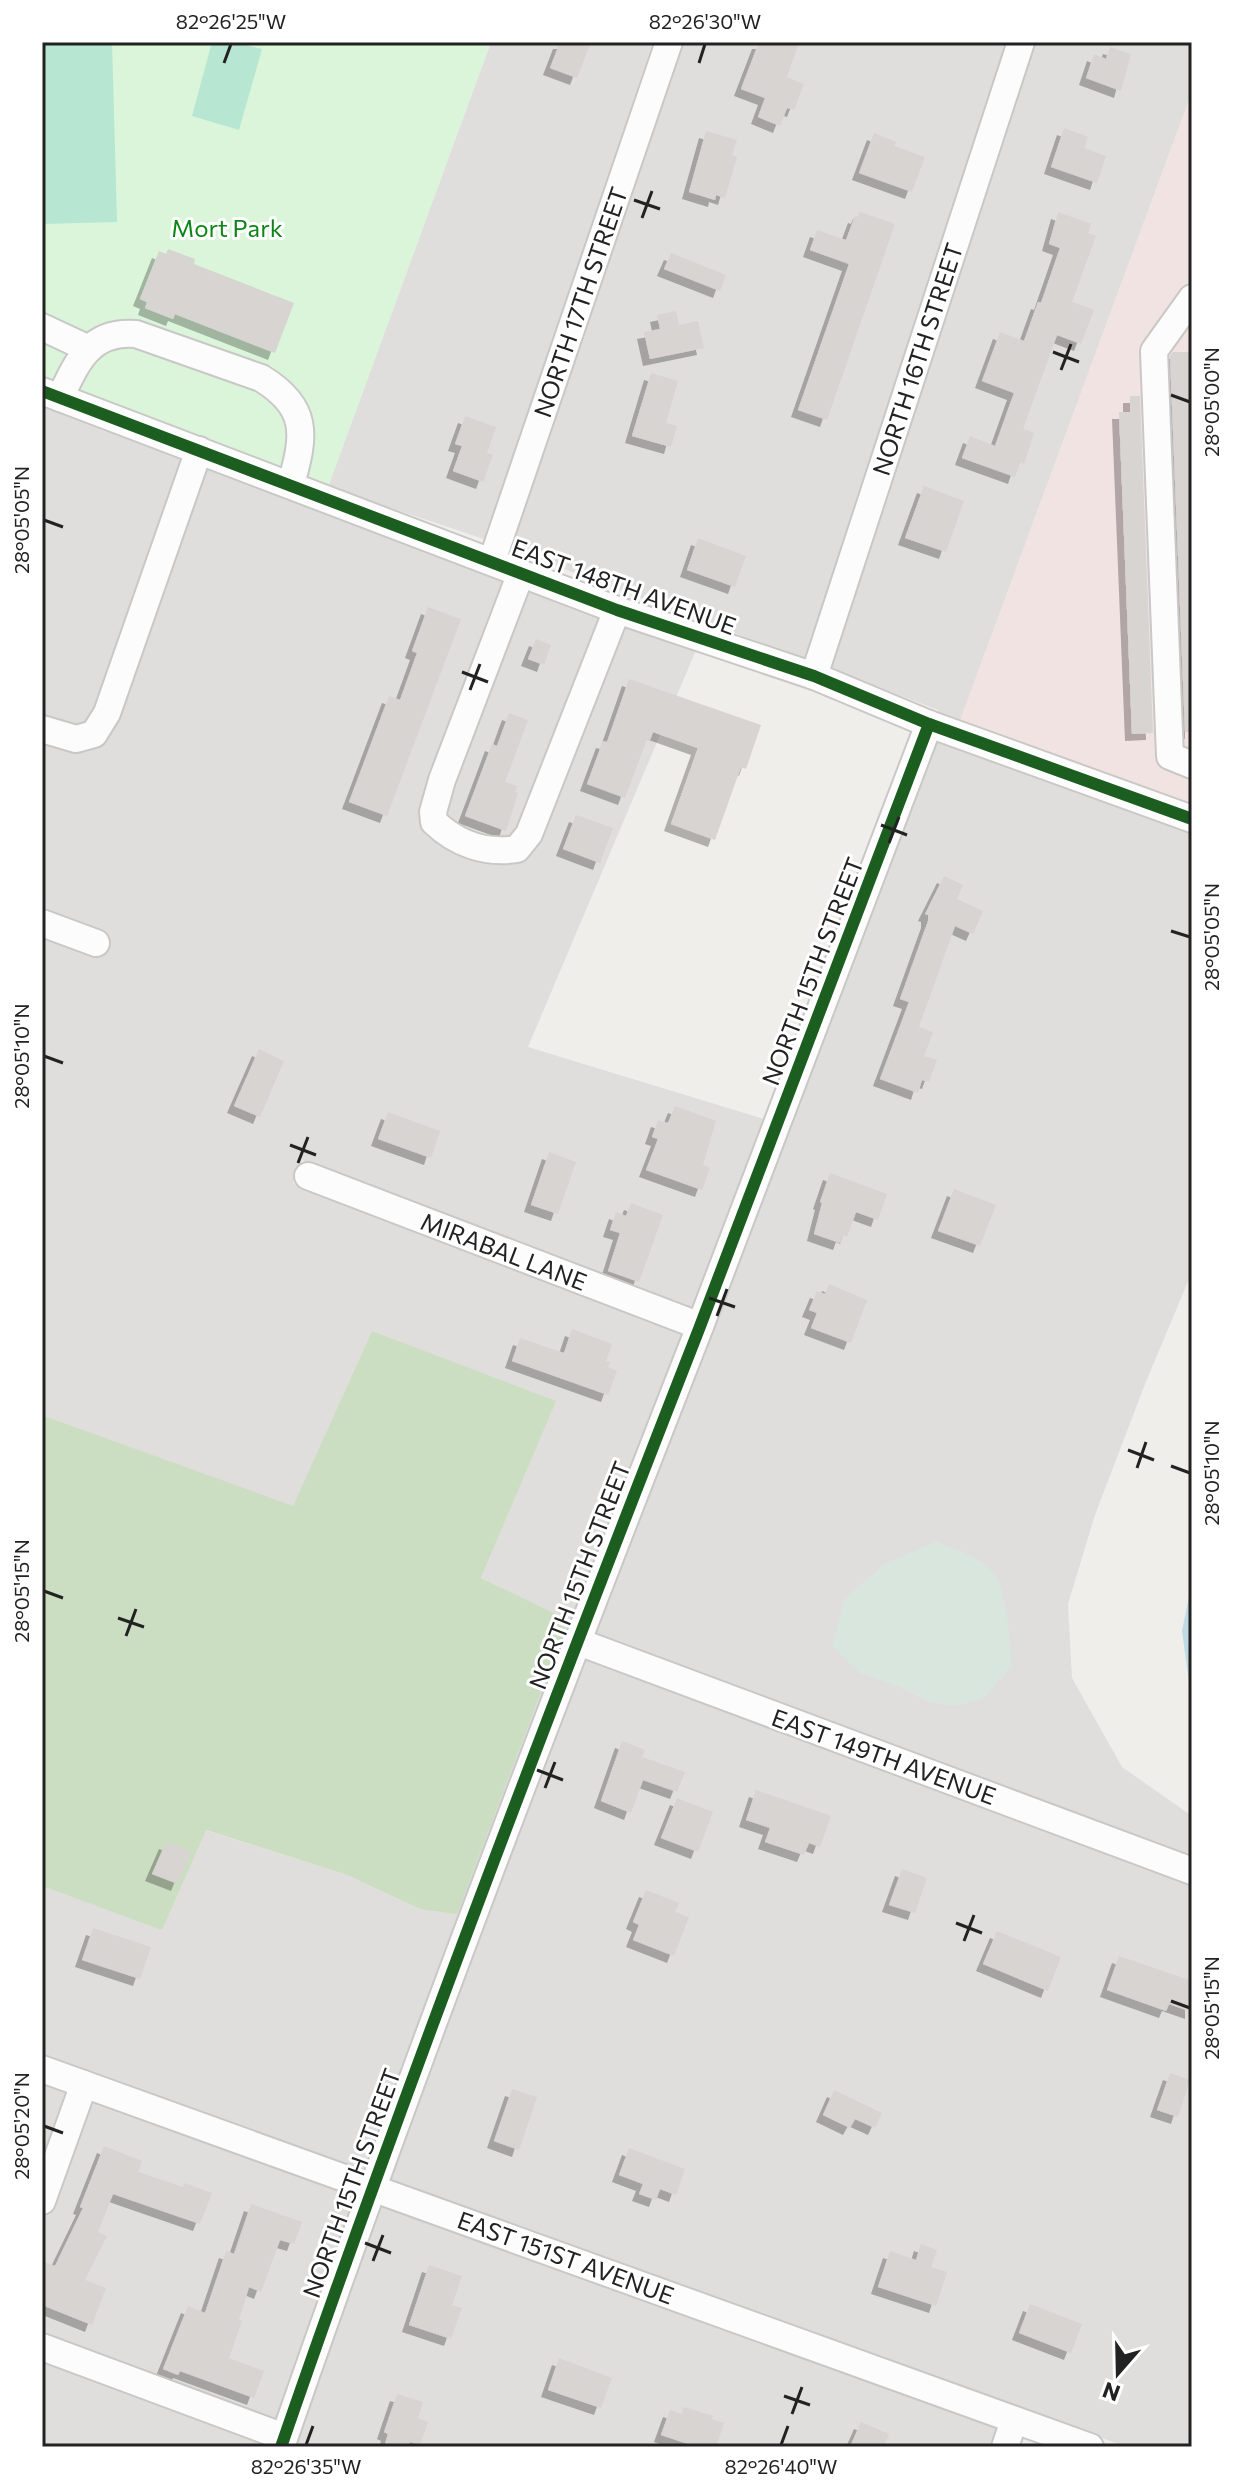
<svg xmlns="http://www.w3.org/2000/svg" width="1234" height="2489" viewBox="0 0 1234 2489" font-family="Commissioner,sans-serif">
  <defs>
    <filter id="shadow"><feDropShadow dx="-7" dy="7" stdDeviation="0" flood-color="#0004"/></filter>
  </defs>
  <rect width="100%" height="100%" fill="#f0eeeb"/>
  <!-- residential -->
  <g fill="#dfdedc" fill-rule="evenodd">
    <polygon points="491,42 653,42 487,540 328,487"/>
    <polygon points="676,42 1009,42 807,660 508,548"/>
    <polygon points="1032,42 1192,42 1192,92 960,721 938,713 938,710 828,668"/>
    <polygon points="42,405 602,618 515,842 534,849 623,625 696,650 528,1047 767,1120 694,1310 302,1160 293,1183 685,1333 570,1625 366,2170 42,2055 42,1886 162,1929 205,1830 347,1875 420,1909 568,1621 481,1578 555,1402 372,1331 293,1507 42,1415"/>
    <path d="M935 739 1192 833V1272L1145 1384 1095 1515 1068 1604 1072 1678 1122 1767 1192 1816V1857L591 1633ZM1008 1618 931 1702 902 1688Z"/>
    <polygon points="582,1657 1192,1884 1192,2447 1127,2447 387,2178"/>
    <polygon points="42,2082 357,2194 270,2447 42,2447"/>
    <polygon points="378,2201 1000,2428 993,2447 293,2447"/>
  </g>
  <!-- commercial -->
  <polygon fill="#f1e3e1" points="1192,92 1192,805 960,721"/>
  <!-- forest -->
  <polygon fill="#cbdec1" points="372,1331 556,1401 481,1578 568,1620 457,1914 420,1909 347,1875 206,1830 162,1930 42,1886 42,1415 293,1506"/>
  <!-- wetland -->
  <path fill="#d9e6de" d="M936 1542C957 1549 981 1557 995 1575 1007 1590 1010 1646 1012 1666L983 1699 955 1706 931 1702 902 1688 860 1673 832 1646 844 1599 886 1563Z"/>
  <!-- park -->
  <polygon fill="#daf5da" points="42,42 491,42 328,487 42,380"/>
  <!-- pitch -->
  <g fill="#b7e6d2">
    <polygon points="42,42 112,42 117,222 42,224"/>
    <polygon points="212,42 235,42 262,49 239,130 192,116"/>
  </g>
  <!-- water -->
  <polygon fill="#bfdbe3" points="1192,1582 1192,1703 1182,1631"/>
  <!-- building -->
  <g fill="#d7d4d2" filter="url(#shadow)">
    <polygon points="560,42 591,42 577,78 550,68"/>
    <polygon points="759,42 799,42 787,77 804,84 794,110 787,108 780,126 758,117 765,98 741,89"/>
    <polygon points="1110,47 1131,54 1121,91 1086,78 1094,54 1106,59"/>
    <polygon points="1064,128 1088,137 1084,148 1106,156 1097,183 1051,167"/>
    <polygon points="706,131 737,140 732,155 737,157 725,198 716,195 715,200 689,192"/>
    <polygon points="874,133 896,142 894,146 925,157 912,192 859,173"/>
    <polygon points="860,212 895,224 827,420 798,410 849,264 810,250 817,230 846,240 855,216 858,217"/>
    <polygon points="1058,212 1091,224 1088,233 1096,236 1072,302 1094,310 1081,344 1057,335 1023,429 1034,433 1024,464 1020,462 1015,477 962,458 970,436 995,446 1014,393 982,381 1000,332 1024,341 1038,302 1041,303 1060,248 1049,244"/>
    <polygon points="168,249 195,259 194,264 294,303 275,353 175,314 173,319 145,308 147,302 140,299 159,251 166,254"/>
    <polygon points="671,253 726,275 720,291 664,269"/>
    <polygon points="676,311 679,325 698,321 704,348 650,359 644,332 660,329 657,315"/>
    <polygon points="1173,352 1192,352 1192,732 1185,732 1170,356"/>
    <polygon points="651,373 678,381 666,423 677,426 671,447 632,436"/>
    <polygon points="1130,396 1140,396 1153,733 1132,734 1119,412 1130,412"/>
    <polygon points="465,416 496,427 487,453 493,455 483,482 453,471 462,446 455,444"/>
    <polygon points="924,486 964,501 946,552 905,538"/>
    <polygon points="698,538 746,556 735,587 687,570"/>
    <polygon points="428,607 461,619 387,816 349,802 389,696 400,700 417,653 412,651"/>
    <polygon points="536,639 551,645 544,665 528,659"/>
    <polygon points="629,679 761,725 746,769 741,767 715,840 671,824 698,748 653,732 650,740 647,739 625,798 587,784 603,741 607,742"/>
    <polygon points="509,713 528,720 505,782 517,786 515,792 518,793 506,831 465,816 492,744 497,746"/>
    <polygon points="576,815 613,828 600,863 563,849"/>
    <polygon points="944,876 963,885 957,899 983,911 973,934 955,926 919,1027 933,1032 924,1056 937,1060 929,1082 922,1080 918,1093 880,1079 909,1002 900,999 928,921 928,915 925,914"/>
    <polygon points="259,1049 284,1061 260,1117 234,1106"/>
    <polygon points="675,1106 716,1121 703,1165 710,1168 702,1190 646,1170 658,1139 652,1137 658,1120 668,1123"/>
    <polygon points="388,1112 440,1131 431,1158 378,1139"/>
    <polygon points="549,1152 576,1162 558,1214 531,1205"/>
    <polygon points="830,1173 887,1194 878,1220 856,1212 847,1237 843,1235 840,1243 814,1234 822,1203 820,1202"/>
    <polygon points="954,1189 996,1205 980,1246 938,1231"/>
    <polygon points="631,1203 663,1215 639,1282 608,1271 620,1233 610,1230 616,1212 626,1216"/>
    <polygon points="829,1284 867,1300 851,1343 811,1328 817,1313 809,1310 817,1291 825,1294"/>
    <polygon points="572,1329 612,1344 606,1361 610,1362 608,1367 617,1371 608,1395 512,1361 520,1338 564,1353"/>
    <polygon points="622,1741 645,1750 642,1757 685,1772 677,1792 643,1780 631,1813 601,1801"/>
    <polygon points="756,1790 831,1816 820,1847 809,1843 804,1855 765,1842 770,1828 746,1820"/>
    <polygon points="677,1798 713,1812 698,1852 661,1838"/>
    <polygon points="166,1842 191,1852 178,1884 152,1874"/>
    <polygon points="902,1869 927,1878 915,1913 889,1905"/>
    <polygon points="646,1890 679,1903 675,1912 689,1917 674,1956 633,1940 639,1925 633,1922"/>
    <polygon points="93,1928 151,1947 140,1979 82,1960"/>
    <polygon points="997,1931 1061,1957 1048,1991 983,1964"/>
    <polygon points="1119,1956 1192,1981 1192,2012 1169,2004 1166,2011 1107,1990"/>
    <polygon points="1170,2073 1190,2080 1178,2117 1157,2110"/>
    <polygon points="512,2089 537,2097 519,2150 494,2141"/>
    <polygon points="834,2090 882,2113 875,2128 855,2119 850,2128 823,2115"/>
    <polygon points="104,2146 142,2161 138,2172 183,2187 184,2183 212,2193 200,2224 113,2194 98,2232 107,2236 85,2280 106,2288 92,2325 42,2305 42,2261 55,2266 83,2208 80,2207"/>
    <polygon points="629,2148 685,2169 676,2195 660,2189 656,2200 639,2194 643,2184 619,2175"/>
    <polygon points="251,2204 302,2222 294,2244 280,2240 261,2292 249,2287 239,2320 242,2321 229,2358 264,2371 254,2398 180,2371 178,2375 163,2369 188,2306 205,2313 226,2251 234,2254"/>
    <polygon points="921,2244 937,2250 931,2267 947,2272 936,2306 878,2287 890,2251 916,2260"/>
    <polygon points="429,2265 462,2276 452,2305 462,2308 451,2339 409,2325"/>
    <polygon points="1030,2304 1082,2324 1071,2353 1019,2333"/>
    <polygon points="559,2358 612,2378 601,2408 548,2390"/>
    <polygon points="397,2394 423,2402 418,2418 428,2422 420,2445 410,2442 408,2447 384,2447 388,2434 384,2432"/>
    <polygon points="684,2407 713,2416 712,2419 724,2423 716,2447 697,2447 661,2435 670,2410 682,2414"/>
    <polygon points="861,2422 889,2434 884,2447 850,2447"/>
  </g>
  <g fill="none" stroke-linecap="round" stroke-linejoin="round">
    <defs>
      <g id="minor">
        <polyline points="1192,298 1154,351 1170,756 1192,765"/>
        <polyline points="42,327 89,349"/>
        <polyline points="42,391 617,610 814,676 929,724 1192,819"/>
        <path d="M60 398C77 362 90 330 136 334L261 378C309 407 305 435 291 484"/>
        <polyline points="492,561 669,42"/>
        <path d="M521 573 442 780 433 812 434 822C457 844 486 854 517 849L529 834 617 610"/>
        <polyline points="814,676 1021,42"/>
        <polyline points="42,729 76,739 94,734 107,713 199,450"/>
        <polyline points="42,923 96,943"/>
        <polyline points="308,1176 700,1326"/>
        <polyline points="576,1641 1192,1871"/>
        <polyline points="42,2069 1090,2447"/>
        <polyline points="42,2201 84,2084"/>
        <polyline points="42,2347 284,2437"/>
        <path d="M281 2447C411 2071 554 1700 699 1329 777 1128 853 926 929 724"/>
        <polyline points="1005,2447 1014,2420"/>
      </g>
    </defs>
    <!-- minor casing -->
    <use href="#minor" stroke="#c9c8c7" stroke-width="30"/>
    <!-- minor -->
    <use href="#minor" stroke="#fdfcfc" stroke-width="26"/>
    <defs>
      <g id="cycleway">
        <polyline points="42,391 617,610 814,676 929,724 1192,819"/>
        <path d="M281 2447C411 2071 554 1700 699 1329 777 1128 853 926 929 724"/>
      </g>
    </defs>
    <!-- cycleway casing -->
    <use href="#cycleway" stroke="#fff" stroke-width="17"/>
    <!-- cycleway -->
    <use href="#cycleway" stroke="#1b5e20" stroke-width="12"/>
  </g>
  <!-- ticks -->
  <path fill="none" stroke="#222" stroke-width="3" d="M224 63 231 44M699 63 705 44M634 200 660 209M642 218 652 191M1053 352 1079 362M1061 370 1071 344M1171 395 1190 402M44 520 63 527M462 672 488 682M470 690 480 664M881 825 907 835M889 843 899 817M1171 931 1190 937M44 1056 63 1063M290 1145 316 1155M298 1163 308 1137M709 1298 735 1307M717 1316 727 1289M1128 1450 1154 1460M1171 1466 1190 1473M1137 1468 1146 1442M44 1591 63 1598M118 1618 144 1627M126 1636 136 1609M537 1770 563 1780M545 1788 555 1762M956 1923 982 1933M964 1941 974 1915M1171 2001 1190 2008M44 2126 63 2133M365 2243 391 2253M373 2261 383 2235M784 2396 810 2405M792 2414 802 2387M306 2445 313 2426M781 2445 788 2426"/>
  <g text-anchor="middle" dominant-baseline="central" stroke-width="6" stroke-linejoin="round" paint-order="stroke">
    <!-- park labels -->
    <g font-size="24" fill="#0c8416" stroke="#fff">
      <text x="227" y="227">Mort Park</text>
    </g>
    <!-- street labels -->
    <g font-size="24" fill="#222" stroke="#fff">
      <text transform="translate(580 302) rotate(-71)">NORTH 17TH STREET</text>
      <text transform="translate(917 359) rotate(-72)">NORTH 16TH STREET</text>
      <text transform="translate(624 586) rotate(20)">EAST 148TH AVENUE</text>
      <text transform="translate(812 971) rotate(-69)">NORTH 15TH STREET</text>
      <text transform="translate(504 1251) rotate(21)">MIRABAL LANE</text>
      <text transform="translate(579 1575) rotate(-69)">NORTH 15TH STREET</text>
      <text transform="translate(884 1756) rotate(20)">EAST 149TH AVENUE</text>
      <text transform="translate(351 2183) rotate(-70)">NORTH 15TH STREET</text>
      <text transform="translate(566 2257) rotate(20)">EAST 151ST AVENUE</text>
    </g>
  </g>
  <!-- border -->
  <rect width="1234" height="2489" fill="none" stroke="#ffffff" stroke-width="88"/>
  <!-- north arrow -->
  <g transform="translate(1118 2373) rotate(200)" stroke="#ffffff" stroke-width="6" paint-order="stroke">
  <path d="M0-6L14 30L0 20L-14 30Z" fill="#222222"/>
  <text y="-12" font-size="22" font-weight="bold" text-anchor="middle" fill="#222222">N</text>
  </g>
  <rect x="44" y="44" width="1146" height="2401" fill="none" stroke="#222" stroke-width="3"/>
  <g font-size="20" text-anchor="middle" fill="#222">
    <text x="231" y="29">82°26'25"W</text>
    <text x="705" y="29">82°26'30"W</text>
    <text transform="translate(1212 402) rotate(-90)" y="7">28°05'00"N</text>
    <text transform="translate(22 520) rotate(-90)" y="7">28°05'05"N</text>
    <text transform="translate(1212 937) rotate(-90)" y="7">28°05'05"N</text>
    <text transform="translate(22 1056) rotate(-90)" y="7">28°05'10"N</text>
    <text transform="translate(1212 1473) rotate(-90)" y="7">28°05'10"N</text>
    <text transform="translate(22 1591) rotate(-90)" y="7">28°05'15"N</text>
    <text transform="translate(1212 2008) rotate(-90)" y="7">28°05'15"N</text>
    <text transform="translate(22 2126) rotate(-90)" y="7">28°05'20"N</text>
    <text x="306" y="2474">82°26'35"W</text>
    <text x="781" y="2474">82°26'40"W</text>
  </g>
</svg>
